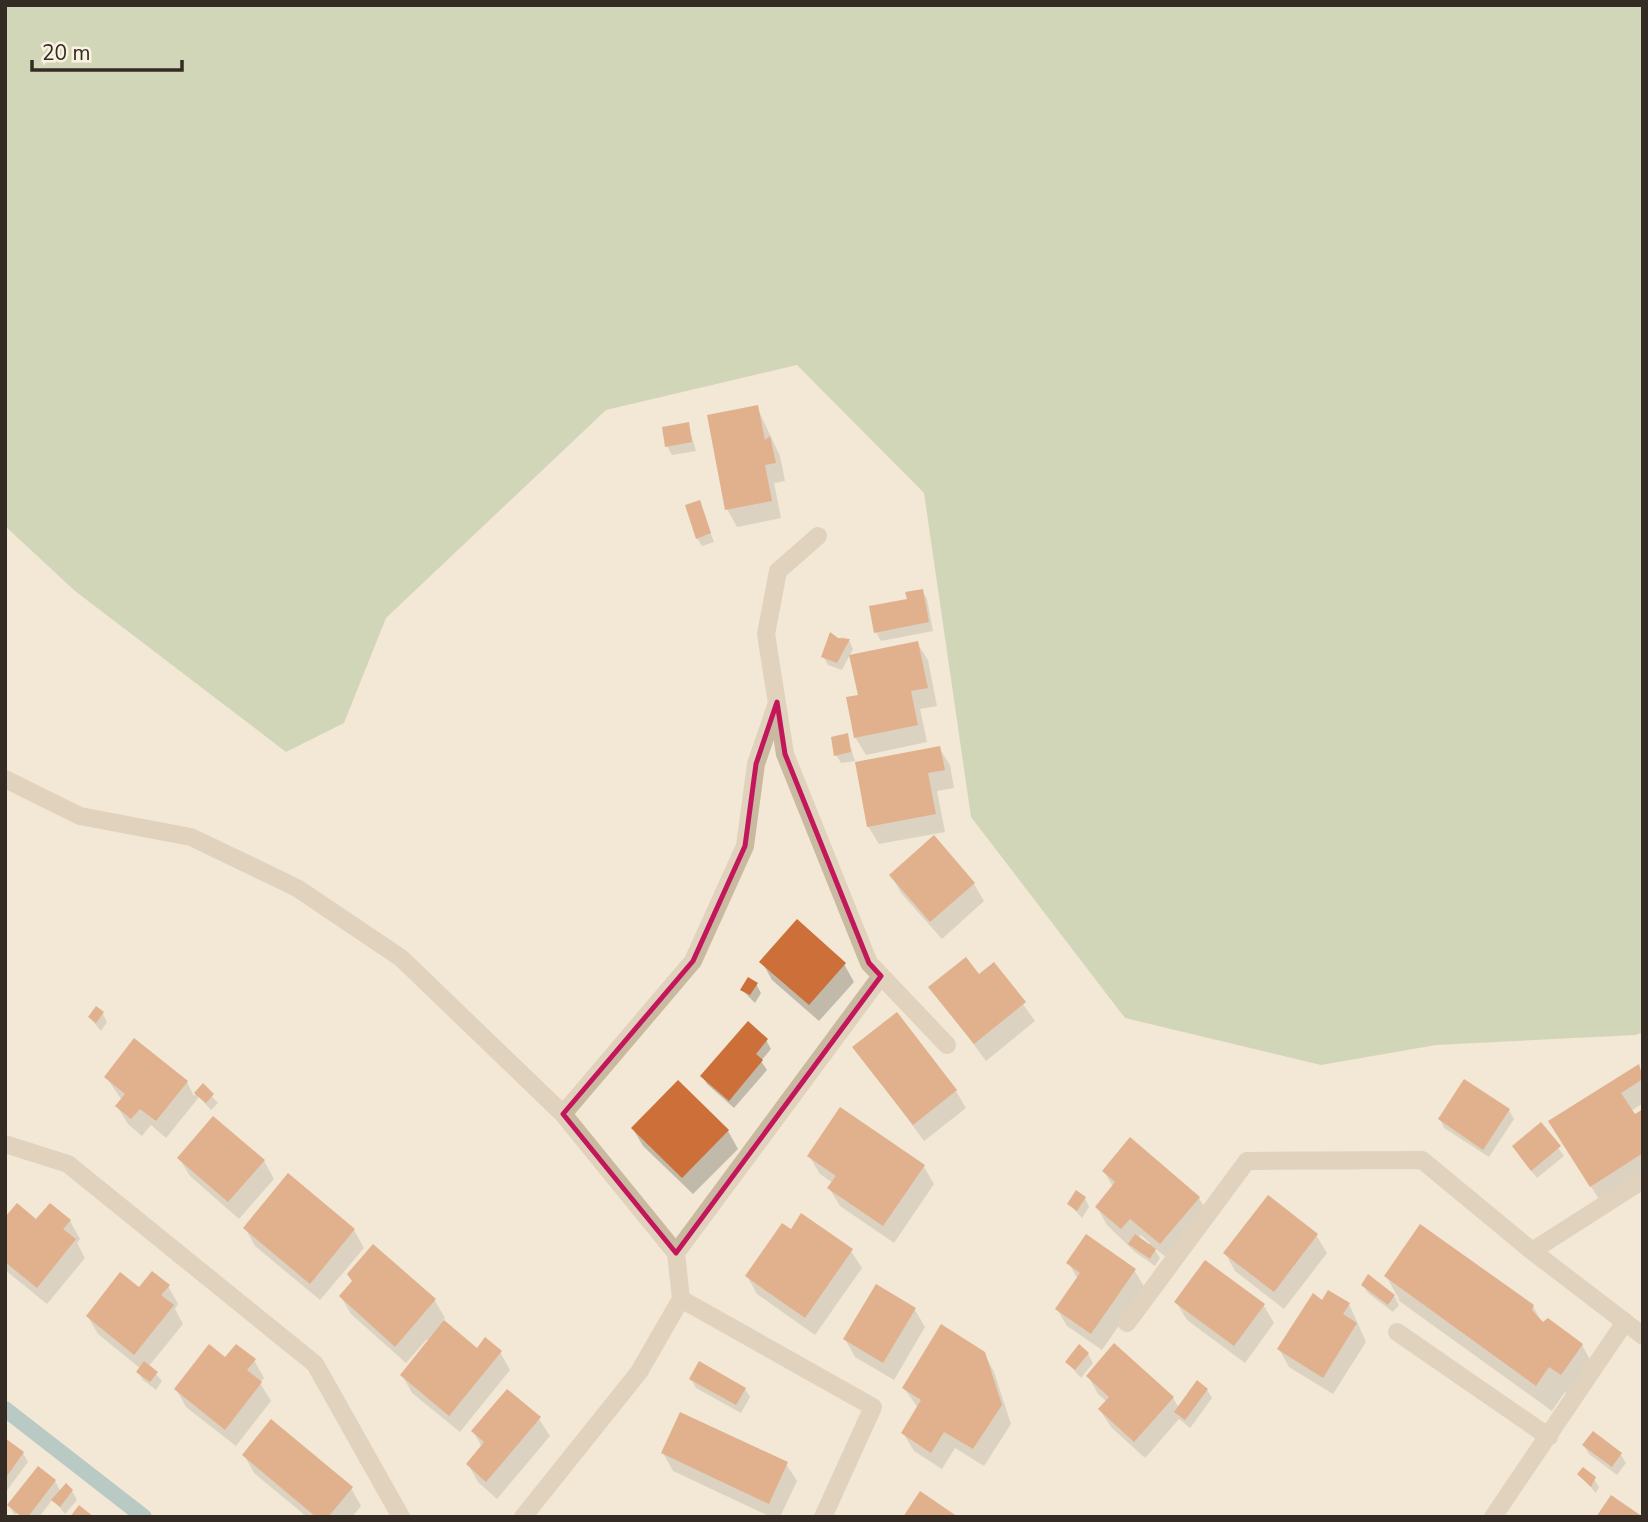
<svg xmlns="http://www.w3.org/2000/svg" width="1648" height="1522" viewBox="0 0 1648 1522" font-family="'Nunito Sans',sans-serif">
  <rect width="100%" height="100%" fill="#f2e8d5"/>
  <!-- green -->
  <polygon fill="#acc195" points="5,5 1643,5 1643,1032 1636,1035 1436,1045 1321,1065 1125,1018 971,817 924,493 797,365 606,410 386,618 344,723 286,752 75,591 5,526"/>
  <!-- shadow -->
  <g fill="#0003" fill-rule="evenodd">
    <polygon points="757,407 780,456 785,481 774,483 781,518 737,527 727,509"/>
    <polygon points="688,424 696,451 672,455 667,446"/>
    <polygon points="699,502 714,542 702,546 697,538"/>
    <polygon points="922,591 927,599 933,631 881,641 876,632"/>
    <polygon points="842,637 849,640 853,649 842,670 828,665 823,656"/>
    <polygon points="917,643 928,660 937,706 920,709 927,742 866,755 855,737 860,696"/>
    <polygon points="847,735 855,761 841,763 836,755"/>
    <polygon points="939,748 950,765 954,788 937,791 945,832 879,844 868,826"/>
    <polygon points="891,875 974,884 984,901 942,939 901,893"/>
    <polygon points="762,962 844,964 854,982 819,1021 772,980"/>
    <polygon points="994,964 1035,1021 986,1061 931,987 979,976"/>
    <polygon points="756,984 761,993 755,1003 742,990"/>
    <polygon points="103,1014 107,1022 101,1031 90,1018"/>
    <polygon points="766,1040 771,1049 761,1061 767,1070 734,1108 707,1084 702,1076"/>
    <polygon points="855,1047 956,1091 966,1108 924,1141"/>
    <polygon points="1638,1066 1643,1073 1643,1103 1631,1111 1634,1116 1643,1111 1643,1177 1602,1204 1561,1139"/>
    <polygon points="106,1077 187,1082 194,1096 203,1086 218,1103 211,1110 199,1097 166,1138 151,1125 142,1136 128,1124 117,1106 122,1100"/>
    <polygon points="1509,1110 1514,1119 1489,1157 1444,1128 1440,1119"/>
    <polygon points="1541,1124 1564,1156 1537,1178 1519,1155"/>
    <polygon points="633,1129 728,1131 738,1149 693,1194 643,1146"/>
    <polygon points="809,1156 924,1167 934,1184 894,1243 840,1206 829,1188 833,1183 820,1174"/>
    <polygon points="179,1158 264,1161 274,1179 239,1219 190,1176"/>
    <path d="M1104 1171 1199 1198 1209 1216 1171 1261 1153 1247 1160 1258 1155 1266 1135 1252 1107 1225 1097 1207 1113 1187ZM1141 1235 1150 1243 1148 1245 1138 1238Z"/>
    <polygon points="288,1175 354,1230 364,1248 320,1300 255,1246 245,1228"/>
    <polygon points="1085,1198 1089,1207 1082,1218 1069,1204"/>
    <polygon points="5,1219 70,1221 80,1239 77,1243 85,1258 47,1304 5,1270"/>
    <polygon points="791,1231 851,1251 862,1268 815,1335 757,1294 747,1276"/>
    <polygon points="1316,1235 1327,1253 1284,1309 1235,1271 1225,1253"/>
    <polygon points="373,1247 435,1301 445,1318 443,1321 477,1350 500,1352 510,1370 460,1432 412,1393 402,1375 429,1341 427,1339 406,1363 351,1314 341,1297 354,1282"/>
    <polygon points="1069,1264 1134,1270 1145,1288 1102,1350 1067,1326 1057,1309 1078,1279"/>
    <polygon points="1386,1276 1533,1306 1543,1325 1582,1345 1597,1372 1577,1400 1565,1392 1552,1411 1395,1298 1399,1305 1393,1312 1368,1293 1363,1285 1368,1277 1400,1301"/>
    <polygon points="168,1286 178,1304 175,1309 183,1324 149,1366 162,1381 156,1390 143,1380 138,1372 141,1369 98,1334 88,1317 139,1290"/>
    <polygon points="1176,1302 1264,1306 1274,1323 1245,1363 1187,1320"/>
    <polygon points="1322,1302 1349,1304 1366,1342 1333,1394 1289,1367 1279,1349"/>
    <polygon points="915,1310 925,1327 894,1380 855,1357 845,1339"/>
    <polygon points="984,1353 994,1372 1011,1424 984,1466 955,1448 942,1469 914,1451 903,1433 918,1408 904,1388"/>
    <polygon points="1088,1354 1093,1363 1081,1378 1067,1362"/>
    <polygon points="226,1359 254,1360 264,1378 260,1383 271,1401 236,1446 186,1407 176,1389"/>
    <polygon points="1088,1376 1173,1398 1179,1408 1207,1390 1212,1398 1190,1428 1179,1419 1145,1458 1111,1427 1100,1410 1107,1402 1098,1394"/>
    <polygon points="691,1379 745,1389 750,1397 741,1413 696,1388"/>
    <polygon points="539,1419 550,1436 497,1499 478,1482 468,1464 482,1447 473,1431"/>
    <polygon points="1594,1434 1621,1455 1626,1463 1617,1475 1589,1454 1584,1446"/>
    <polygon points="5,1440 23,1453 28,1462 5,1493"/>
    <polygon points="663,1453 786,1464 797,1481 780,1517 771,1517 673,1471"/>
    <polygon points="244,1455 351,1488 361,1506 352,1517 307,1517 254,1473"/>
    <polygon points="1579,1474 1594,1479 1599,1487 1596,1493"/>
    <polygon points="55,1481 61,1492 72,1491 77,1500 65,1514 53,1499 39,1517 14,1514 9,1505"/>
  </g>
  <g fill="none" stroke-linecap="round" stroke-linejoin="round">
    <!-- stream -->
    <polyline stroke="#73a5b0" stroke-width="16" points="5,1409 144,1517"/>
  </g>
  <!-- building -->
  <g fill="#cc6f39">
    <polygon points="758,405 765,440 770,436 776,463 765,465 772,501 725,510 707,415"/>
    <polygon points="689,422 692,442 665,447 662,427"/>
    <polygon points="700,500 711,533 696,539 685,505"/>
    <polygon points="923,589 929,622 874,633 869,606 907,599 905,592"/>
    <polygon points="830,632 838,638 850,639 837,663 821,657"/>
    <polygon points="918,641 928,688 911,691 918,725 854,738 846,697 858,695 849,655"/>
    <polygon points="848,733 851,752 834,756 831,737"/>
    <polygon points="940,746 945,770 928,773 936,814 867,827 855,762"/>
    <polygon points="934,835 975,883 930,922 889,875"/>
    <polygon points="797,919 846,963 809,1005 759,962"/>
    <polygon points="966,957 979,974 994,962 1026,1002 974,1044 928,987"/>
    <polygon points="748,977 758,983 750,995 740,990"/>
    <polygon points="96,1006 104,1012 96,1023 88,1017"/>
    <polygon points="897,1012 957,1090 913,1125 852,1047"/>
    <polygon points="748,1021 768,1039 756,1054 763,1060 729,1101 700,1076"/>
    <polygon points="134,1038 188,1081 156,1121 140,1109 131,1119 115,1106 125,1094 104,1077"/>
    <polygon points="1639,1064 1643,1079 1621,1093 1635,1114 1643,1109 1643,1153 1590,1187 1548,1121"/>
    <polygon points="1464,1079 1510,1109 1483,1150 1438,1119"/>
    <polygon points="678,1080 729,1130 682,1178 631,1128"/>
    <polygon points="203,1083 214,1094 206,1103 194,1093"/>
    <polygon points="840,1107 925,1165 883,1226 827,1188 836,1176 807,1156"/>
    <polygon points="213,1116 265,1160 228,1202 177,1158"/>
    <polygon points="1541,1122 1561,1146 1531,1171 1512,1146"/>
    <polygon points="1130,1137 1200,1197 1160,1244 1130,1219 1121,1229 1095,1207 1115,1182 1102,1171"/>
    <polygon points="288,1173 355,1229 310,1284 243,1228"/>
    <polygon points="1076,1190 1086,1197 1077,1211 1067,1204"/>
    <polygon points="1268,1195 1318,1234 1274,1292 1223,1253"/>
    <polygon points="17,1203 36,1219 50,1203 71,1220 63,1229 76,1239 37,1288 5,1262 5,1217"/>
    <polygon points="801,1213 853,1249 805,1318 745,1276 782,1223 791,1229"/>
    <polygon points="1420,1224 1534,1305 1532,1310 1543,1322 1548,1318 1583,1344 1561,1375 1549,1367 1536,1386 1384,1276"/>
    <polygon points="1086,1234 1136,1269 1091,1334 1055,1309 1080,1273 1066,1263"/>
    <polygon points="1135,1234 1156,1249 1150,1259 1128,1244"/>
    <polygon points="373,1244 436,1299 395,1347 339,1296 352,1281 347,1274"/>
    <polygon points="1205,1260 1265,1304 1234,1346 1174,1302"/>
    <polygon points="152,1271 170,1285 161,1295 174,1305 134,1355 86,1316 120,1272 139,1287"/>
    <polygon points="1368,1274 1395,1295 1388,1305 1361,1285"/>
    <polygon points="876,1284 916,1308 883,1363 843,1339"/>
    <polygon points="1328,1290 1350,1303 1343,1314 1357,1323 1323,1378 1277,1349 1313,1293 1322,1300"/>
    <polygon points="444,1320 477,1348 485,1337 502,1351 449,1416 400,1375"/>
    <polygon points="941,1324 985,1352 1002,1405 973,1449 944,1432 931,1453 901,1433 921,1400 902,1388"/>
    <polygon points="1114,1343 1174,1397 1134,1442 1098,1409 1109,1397 1086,1376"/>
    <polygon points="209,1344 225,1357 236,1344 256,1359 247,1370 262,1382 225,1430 174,1389"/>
    <polygon points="1079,1344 1089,1353 1075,1370 1065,1362"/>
    <polygon points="144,1361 158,1372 150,1382 136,1372"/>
    <polygon points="699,1361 746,1388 736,1405 689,1379"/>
    <polygon points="1197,1380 1208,1389 1185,1420 1174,1412"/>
    <polygon points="507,1389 541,1417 486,1482 466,1464 484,1442 471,1431"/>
    <polygon points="680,1412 788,1462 769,1504 661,1453"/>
    <polygon points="271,1419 353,1487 328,1517 316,1517 242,1455"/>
    <polygon points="1593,1431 1622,1453 1612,1467 1582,1445"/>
    <polygon points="5,1438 24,1452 5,1479"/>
    <polygon points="38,1466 56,1480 28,1517 22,1517 7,1505"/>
    <polygon points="1583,1467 1596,1477 1591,1487 1577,1474"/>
    <polygon points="66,1483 73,1490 60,1507 51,1500"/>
    <polygon points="920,1491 958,1517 903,1517"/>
    <polygon points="1611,1495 1643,1517 1596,1517"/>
    <polygon points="79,1505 94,1517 70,1517"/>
  </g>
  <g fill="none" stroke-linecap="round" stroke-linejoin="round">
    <!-- street -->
    <g stroke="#cab9a1" stroke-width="18">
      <polyline points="818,536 778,571 766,634 785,754 869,963 947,1045"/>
      <polyline points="5,779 80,816 191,837 297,888 401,958 563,1114 676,1253"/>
      <polyline points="563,1114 693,961 745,846 756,764 776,706"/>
      <polyline points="5,1144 68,1164 315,1364 401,1517"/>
      <polyline points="1532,1251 1643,1180"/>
      <polyline points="681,1299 873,1407 823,1517"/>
      <polyline points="1625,1322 1643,1336"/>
      <polyline points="1127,1323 1247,1161 1422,1160 1532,1251 1625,1322 1493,1517"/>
      <polyline points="1397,1332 1549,1437"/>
      <polyline points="523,1517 639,1372 681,1299 676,1253 881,976"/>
    </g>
  </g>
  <!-- marked area -->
  <path d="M0 0H1648V1522H0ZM777 702 785 754 869 963 881 976 676 1253 563 1114 693 961 745 846 756 764Z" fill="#f2e8d5" fill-opacity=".55" fill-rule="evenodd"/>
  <path fill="none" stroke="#c2185b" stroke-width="5" stroke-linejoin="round" d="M777 702 785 754 869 963 881 976 676 1253 563 1114 693 961 745 846 756 764Z"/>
  <!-- border -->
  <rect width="1648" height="1522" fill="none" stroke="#342b24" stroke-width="14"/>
  <!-- scale -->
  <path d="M32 60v10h150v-10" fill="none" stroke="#342b24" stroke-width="3.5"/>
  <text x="42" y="60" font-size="21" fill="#342b24" stroke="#faf2e1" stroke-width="5" paint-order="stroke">20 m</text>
</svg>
